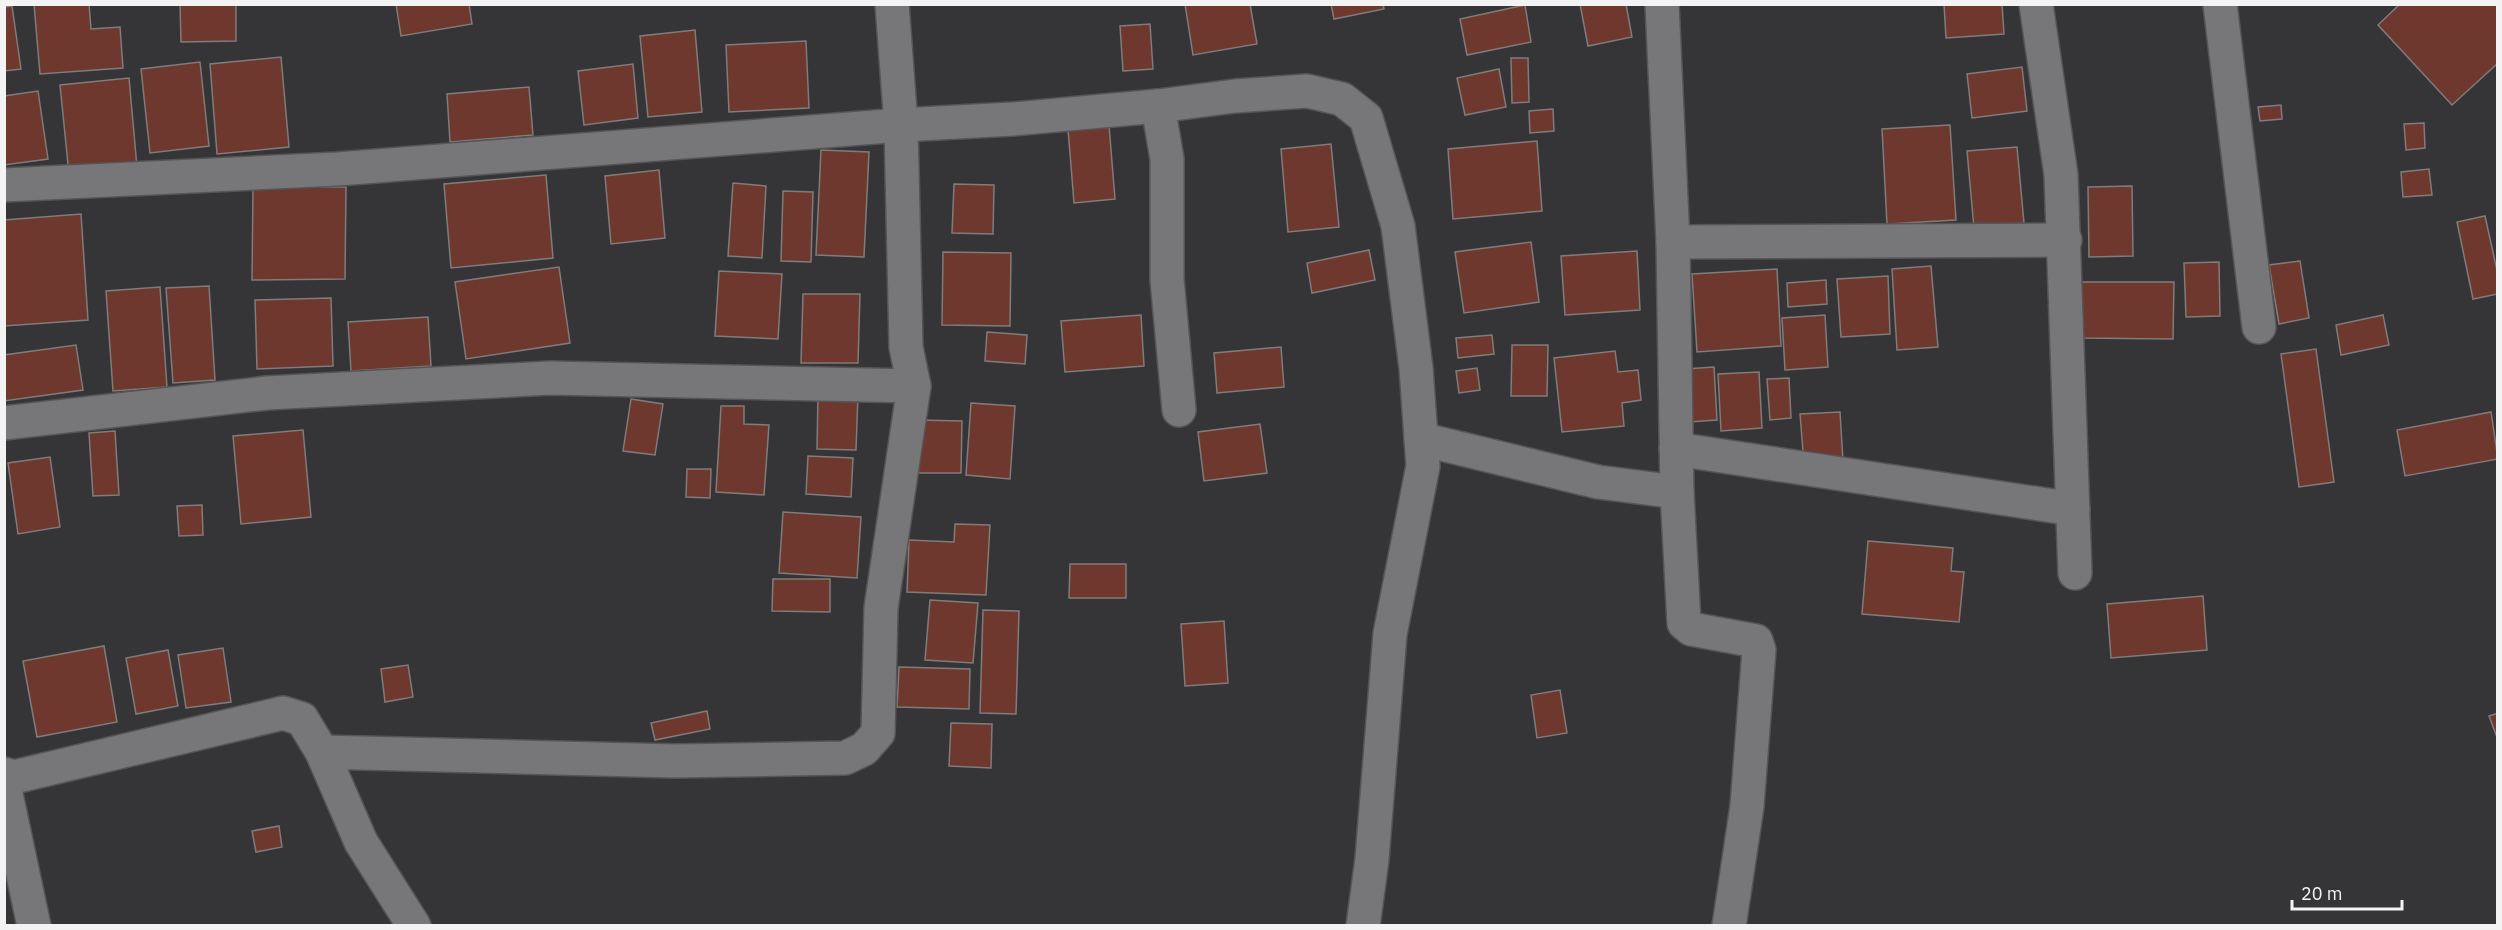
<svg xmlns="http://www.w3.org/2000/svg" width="2502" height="930" viewBox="0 0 2502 930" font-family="'IBM Plex Sans',sans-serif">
  <rect width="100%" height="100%" fill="#353537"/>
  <!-- building -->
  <g fill="#6e382f" stroke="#7f7c7b" stroke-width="1.5">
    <polygon points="34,4 89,4 91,29 120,27 123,68 40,74"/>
    <polygon points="180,4 236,4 236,41 181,42"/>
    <polygon points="396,4 469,4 472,24 401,36"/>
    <polygon points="1185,4 1250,4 1257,44 1193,55"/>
    <polygon points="1331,4 1383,4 1384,9 1334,19"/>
    <polygon points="1580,4 1626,4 1632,37 1588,46"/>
    <polygon points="1944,4 2002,4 2004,34 1946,38"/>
    <polygon points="2400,4 2498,4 2498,63 2452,105 2378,25"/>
    <polygon points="1525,5 1531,42 1467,55 1460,19"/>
    <polygon points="12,6 21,69 4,71 4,7"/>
    <polygon points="1150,24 1153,69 1123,71 1120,26"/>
    <polygon points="695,30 702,112 648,117 640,36"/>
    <polygon points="806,41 809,108 729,112 726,45"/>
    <polygon points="281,57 289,147 217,154 210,64"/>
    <polygon points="1511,58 1528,58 1529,102 1512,103"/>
    <polygon points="200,62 209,146 150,153 141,69"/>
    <polygon points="633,64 638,118 584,125 578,71"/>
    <polygon points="2022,67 2027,111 1972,118 1967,74"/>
    <polygon points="1499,69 1506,107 1465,115 1457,78"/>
    <polygon points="129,78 137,167 69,174 60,85"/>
    <polygon points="529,87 533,135 450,142 447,94"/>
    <polygon points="38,91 48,159 4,165 4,96"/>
    <polygon points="2281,105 2282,119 2260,121 2258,107"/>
    <polygon points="1553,109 1554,131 1530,133 1529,111"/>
    <polygon points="2424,123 2425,148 2406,150 2404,124"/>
    <polygon points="1109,125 1115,199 1074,203 1068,129"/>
    <polygon points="1950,125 1956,220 1887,224 1882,129"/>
    <polygon points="1537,141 1542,211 1453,219 1448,149"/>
    <polygon points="1331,144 1339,227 1288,232 1281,149"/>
    <polygon points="2017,147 2024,223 1974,228 1967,151"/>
    <polygon points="821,150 869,152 864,257 816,255"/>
    <polygon points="2429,169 2432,195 2403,197 2401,172"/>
    <polygon points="659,170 665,238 611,244 605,176"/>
    <polygon points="546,175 553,258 451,268 444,184"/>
    <polygon points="733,183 766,186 762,258 728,256"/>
    <polygon points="954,184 994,185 993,234 952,233"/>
    <polygon points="2132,186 2133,256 2089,257 2088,187"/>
    <polygon points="253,187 346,187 345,279 252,280"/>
    <polygon points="783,191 813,192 811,262 781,261"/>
    <polygon points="81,214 88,320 4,326 4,220"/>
    <polygon points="2485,216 2498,275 2498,294 2473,299 2457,222"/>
    <polygon points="1531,242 1539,302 1464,313 1455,252"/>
    <polygon points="1369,250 1375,280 1312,293 1307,263"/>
    <polygon points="1637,251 1640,310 1565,315 1561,256"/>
    <polygon points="943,252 1011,253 1010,326 942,325"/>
    <polygon points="2300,261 2309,318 2279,324 2269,265"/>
    <polygon points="2219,262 2220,316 2186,317 2184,263"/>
    <polygon points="1931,266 1938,347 1897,350 1892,269"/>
    <polygon points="559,267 570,343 466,359 455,282"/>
    <polygon points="1777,269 1781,346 1697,352 1692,274"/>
    <polygon points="719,271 782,274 778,339 715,336"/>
    <polygon points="1888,276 1890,334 1841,337 1837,279"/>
    <polygon points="1826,280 1827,304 1788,307 1787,283"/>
    <polygon points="2081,282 2174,282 2173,339 2080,338"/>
    <polygon points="209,286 215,380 173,383 166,288"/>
    <polygon points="160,287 167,387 113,391 106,291"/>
    <polygon points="803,294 860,294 858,363 801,363"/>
    <polygon points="331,298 333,366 257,369 255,300"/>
    <polygon points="1141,315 1144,366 1065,372 1061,321"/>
    <polygon points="1825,315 1828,367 1785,370 1782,318"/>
    <polygon points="2383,315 2389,345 2341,355 2336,325"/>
    <polygon points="428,317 431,366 351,371 348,322"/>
    <polygon points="987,332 1027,335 1025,364 985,361"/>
    <polygon points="1492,335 1494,354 1458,358 1456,338"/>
    <polygon points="76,345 83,390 4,401 4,355"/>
    <polygon points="1512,345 1548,345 1547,396 1511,396"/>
    <polygon points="1281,347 1284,387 1217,393 1214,353"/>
    <polygon points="2316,349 2334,482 2299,487 2281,354"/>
    <polygon points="1615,351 1618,372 1638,370 1641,400 1622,403 1624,426 1562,432 1554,358"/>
    <polygon points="1714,367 1717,420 1689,422 1685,369"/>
    <polygon points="1477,368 1480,390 1459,393 1456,371"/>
    <polygon points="1759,372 1762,428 1721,431 1718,374"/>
    <polygon points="1789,378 1791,418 1770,420 1767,379"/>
    <polygon points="818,394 858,395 856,450 817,449"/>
    <polygon points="631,399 663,404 655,455 623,451"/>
    <polygon points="971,403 1015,406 1010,479 966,475"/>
    <polygon points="721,406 744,406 744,424 769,425 764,495 716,492"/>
    <polygon points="1840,412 1843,461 1804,464 1800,414"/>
    <polygon points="2491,412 2498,459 2405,476 2397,430"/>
    <polygon points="918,420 962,421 961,473 917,473"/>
    <polygon points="1260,424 1267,473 1204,481 1198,432"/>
    <polygon points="303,430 311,517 241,524 233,436"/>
    <polygon points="115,431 119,495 93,496 89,433"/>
    <polygon points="808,456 853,458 851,497 806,494"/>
    <polygon points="50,457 60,527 18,534 8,463"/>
    <polygon points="687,469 711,469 710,498 686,497"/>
    <polygon points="202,505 203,535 179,536 177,506"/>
    <polygon points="783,512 861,517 857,578 779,573"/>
    <polygon points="955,524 990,525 986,595 907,592 909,540 954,542"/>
    <polygon points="1868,541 1953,548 1951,571 1964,572 1959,622 1862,614"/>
    <polygon points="1070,564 1126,564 1126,598 1069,598"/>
    <polygon points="773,579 830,579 830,612 772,611"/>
    <polygon points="2203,596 2207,650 2111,658 2107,604"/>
    <polygon points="930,600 978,603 973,663 925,660"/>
    <polygon points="983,610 1019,611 1016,714 980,713"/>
    <polygon points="1224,621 1228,683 1185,686 1181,624"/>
    <polygon points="104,646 117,722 37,737 23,661"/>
    <polygon points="223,648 231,702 186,708 178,655"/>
    <polygon points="168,650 178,706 136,714 126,658"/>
    <polygon points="408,665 413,697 385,702 381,669"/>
    <polygon points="899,667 970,669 969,709 897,707"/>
    <polygon points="1560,690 1567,733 1537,738 1531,695"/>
    <polygon points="707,711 710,729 655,740 651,723"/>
    <polygon points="2498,713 2498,740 2489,716"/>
    <polygon points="951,723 992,724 991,768 949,766"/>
    <polygon points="279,826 282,847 256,852 252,831"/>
  </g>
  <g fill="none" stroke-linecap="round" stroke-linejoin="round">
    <defs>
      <g id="street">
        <polyline points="1662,4 1673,242 1677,492"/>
        <polyline points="2036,4 2061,175 2075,573"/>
        <polyline points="2220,4 2259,327"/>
        <polyline points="1158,106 1167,159 1167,279 1179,410"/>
        <polyline points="4,185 338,169 901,125 1013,119 1158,106 1235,96 1307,91 1342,99 1366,118 1398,226 1416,368 1423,466 1390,634 1372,859 1363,926"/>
        <polyline points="1673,242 2065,240"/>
        <polyline points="4,423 267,393 550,378 914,386"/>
        <polyline points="1421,439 1598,482 1677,492 1684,623 1691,629 1756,641 1759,650 1747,806 1729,926"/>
        <polyline points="1676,449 2073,509"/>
        <polyline points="4,774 14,777 283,713 302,719 322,752"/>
        <polyline points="4,785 34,926"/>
        <polyline points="414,926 361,842 322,752 675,761 845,758 864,749 878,733 881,608 914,386 906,347 901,125 892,4"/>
      </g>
    </defs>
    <!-- street casing -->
    <use href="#street" stroke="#555556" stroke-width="36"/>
    <!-- street -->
    <use href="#street" stroke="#77777a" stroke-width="33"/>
  </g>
  <!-- border -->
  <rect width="2502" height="930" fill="none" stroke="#f3f3f4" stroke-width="12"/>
  <!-- scale -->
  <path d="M2292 900v9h110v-9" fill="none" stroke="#f3f3f4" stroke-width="3"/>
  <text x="2301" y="900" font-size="18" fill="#f3f3f4" stroke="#353537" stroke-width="4.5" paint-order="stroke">20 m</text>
</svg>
